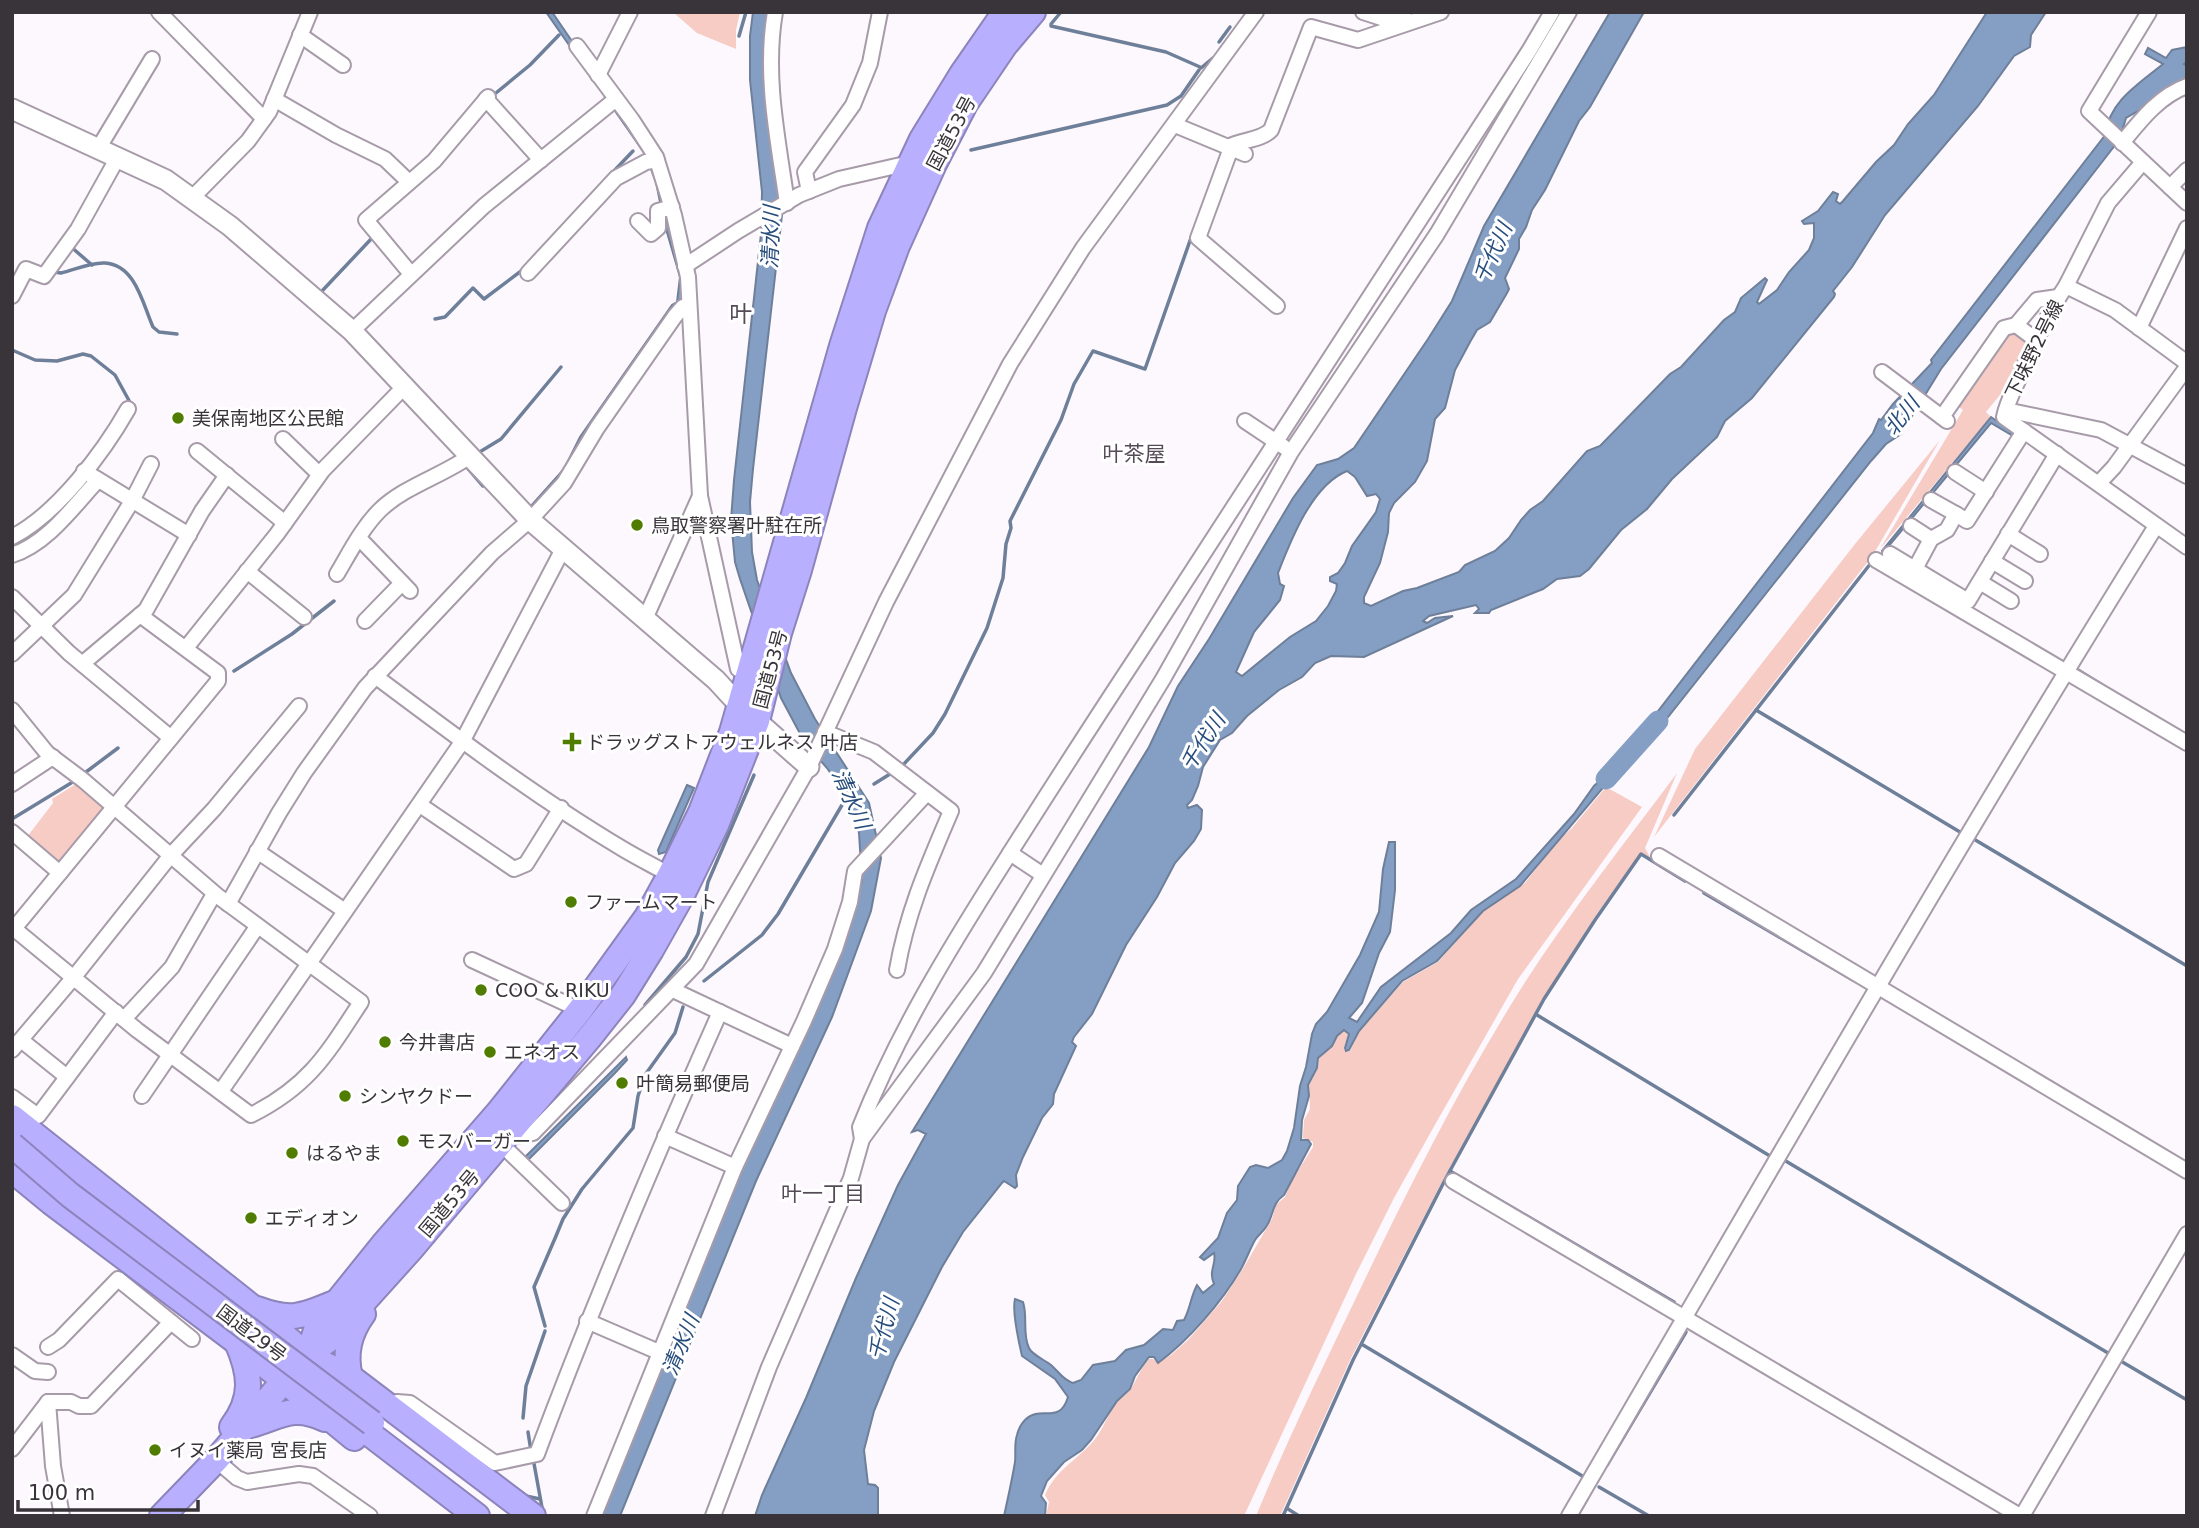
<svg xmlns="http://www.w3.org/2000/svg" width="2199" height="1528" viewBox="0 0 2199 1528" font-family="'DejaVu Sans','Noto Sans JP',sans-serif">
  <rect width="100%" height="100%" fill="#fdf8fe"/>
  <!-- green -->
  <g fill="#f6ccc5">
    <polygon points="673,12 740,12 736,30 736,49 697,33"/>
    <polygon points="2007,328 2030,339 2012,380 1986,412 1990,416 1988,420 1880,549 1963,410 1959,407 1952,411"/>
    <polygon points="1940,440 1873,555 1654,837 1695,749 1855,544"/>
    <path d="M1677 773 1645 848 1650 857 1649 859 1640 854 1594 918 1543 999 1444 1178 1351 1358 1280 1516H1256C1286 1443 1321 1371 1355 1300 1406 1193 1459 1087 1522 987 1569 913 1625 843 1677 773Z"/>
    <polygon points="76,784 102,805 102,811 62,860 55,861 27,837 53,803 52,799"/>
    <path d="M1606 787 1642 807 1518 979 1432 1130 1394 1198 1355 1276 1244 1516H1046L1049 1502 1045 1495C1057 1467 1082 1458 1098 1435 1105 1425 1109 1412 1117 1402 1122 1396 1129 1393 1132 1387 1138 1377 1141 1368 1149 1359H1153L1158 1363 1171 1355 1188 1340 1222 1301 1244 1267 1272 1219 1276 1205 1285 1197 1291 1182 1313 1147V1142L1303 1138 1304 1120 1310 1109 1309 1085 1318 1068 1319 1058 1332 1047 1337 1037 1344 1030 1348 1034 1344 1048 1346 1052 1350 1051 1360 1030 1403 982 1438 962 1483 911 1525 883 1556 843 1572 828Z"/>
  </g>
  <!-- water -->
  <g fill="#849fc3" stroke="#6e7f9a" stroke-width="2" fill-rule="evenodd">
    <polygon points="546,12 552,12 619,110 659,176 685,290 681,304 565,477 533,511 529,508 564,469 580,437 672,305 677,302 680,277 664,222 656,182 645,154"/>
    <polygon points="753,12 771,12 782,215 753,469 750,502 752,552 757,580 791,673 815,719 869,803 881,858 871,911 832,1017 756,1181 620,1516 600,1516 737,1180 848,928 862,881 859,833 853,812 844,793 827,768 805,743 781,698 740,579 735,562 731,520 734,480 761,234 762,192 750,80 750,36"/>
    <path d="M1610 12H1644L1590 107 1579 121 1545 190 1532 210 1526 227 1519 239V249L1505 278 1509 289 1507 293 1490 322 1477 330 1470 342 1455 370 1445 408 1435 419 1427 461 1415 482 1394 503 1389 513 1388 532 1380 563 1364 597V603L1371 606 1403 591 1417 588 1459 572 1465 565 1495 551 1509 538 1521 520 1530 510 1543 501 1587 451 1600 446 1670 374 1681 367 1724 320 1735 312 1741 298 1765 278 1767 280 1757 302 1759 304 1777 290 1789 272 1809 250 1814 238V223L1804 224 1802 221 1818 211 1833 192 1838 194 1836 201 1840 204 1843 201 1876 162 1894 145 1908 124 1934 95 1987 12H2046L2031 35 2030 47 2014 56 1978 106 1885 215 1852 267 1833 291 1835 294 1834 297 1752 398 1725 421 1717 437 1672 479 1647 509 1621 530 1589 569 1580 576 1557 579 1543 589 1491 610 1489 613H1475L1479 609 1476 605 1429 616 1423 621 1427 623 1435 618 1453 616 1364 657 1331 656 1315 663 1302 677 1279 690 1247 716 1232 733 1220 740 1203 767 1198 786 1192 800 1187 805 1188 808 1197 805 1202 810 1201 829 1194 841 1175 863 1157 897 1126 945 1092 1014 1074 1037 1072 1042 1076 1046 1054 1094 1053 1104 1042 1118 1023 1157 1016 1175 1017 1186 1015 1188 1004 1181 1002 1183 963 1232 942 1267 894 1362 874 1411 864 1450 868 1484 875 1485 878 1488V1516H755L762 1495 806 1398 856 1278 898 1185 926 1134 918 1130 912 1132 1149 747 1178 686 1209 639 1293 498 1317 465 1338 459 1354 448 1428 339 1452 301 1484 226ZM1347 471 1355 477 1367 496 1376 494 1380 499 1376 512 1352 546 1345 563 1338 573 1330 577V581L1337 584 1336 591 1328 606 1316 621 1290 637 1242 676 1236 672 1254 632 1280 600 1284 586 1280 584 1278 573C1291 540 1312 485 1347 471Z"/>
    <path d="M2187 47V61L2184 64 2187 66V80L2145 110H2140L2126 118 2123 128 2126 131 2116 144 1941 369 1911 418 1899 432 1901 434 1886 444 1871 461 1645 746 1635 741 1873 433 1879 419 1881 420 1893 404 1932 363 1931 360 2106 134C2108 102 2140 83 2163 64L2145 54 2148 48 2166 58 2172 50Z"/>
    <polygon points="1991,417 2017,435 2013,436 1991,423 1883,553 1882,551"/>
    <path d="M1606 775 1610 777 1602 789 1520 886 1483 911 1437 961 1402 981 1359 1031 1349 1050 1346 1051 1345 1048 1349 1034 1344 1030 1337 1036 1332 1046 1318 1058 1317 1068 1308 1085 1309 1096 1302 1120 1301 1140H1308L1311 1144 1284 1195C1271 1204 1274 1216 1266 1227 1263 1232 1258 1235 1255 1240 1250 1249 1246 1260 1241 1269 1222 1302 1188 1341 1158 1363L1154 1357H1149L1135 1376 1130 1389 1117 1401 1091 1440 1082 1450 1064 1462 1047 1481 1041 1496 1046 1503 1045 1516H1004C1008 1498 1012 1480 1015 1462 1016 1453 1014 1443 1017 1435 1018 1431 1021 1424 1025 1420 1041 1404 1059 1426 1068 1397L1055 1379 1022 1356C1019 1343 1012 1310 1015 1299L1023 1302C1028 1317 1022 1334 1029 1348 1032 1355 1045 1360 1051 1365 1059 1372 1063 1380 1073 1383L1081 1380 1093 1365 1115 1361 1126 1350 1144 1345 1163 1329 1173 1330 1177 1321 1184 1320C1190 1309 1191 1296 1197 1285L1203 1293 1214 1284C1208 1270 1217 1264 1214 1253L1204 1260 1200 1257 1218 1238 1227 1213 1237 1200 1238 1186 1250 1167 1256 1165 1268 1168 1282 1160 1287 1151 1294 1128 1300 1086 1306 1067 1312 1034 1316 1024 1327 1012 1360 955 1379 912 1383 869 1389 842H1395V890L1390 932 1379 953 1362 1003 1349 1018 1357 1022 1381 987 1451 933 1471 910 1516 879 1574 814 1594 786Z"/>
    <polygon points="687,785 694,788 666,852 659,854 658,850"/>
    <polygon points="626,1057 627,1060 615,1073 526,1162 523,1159"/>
  </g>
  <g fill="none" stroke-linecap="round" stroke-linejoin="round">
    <!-- stream -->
    <g stroke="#6e7f9a" stroke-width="3.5">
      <polyline points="1051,24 1061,12"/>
      <polyline points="1051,26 1166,52 1200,67"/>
      <polyline points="739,36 746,12"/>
      <polyline points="1219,42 1230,27"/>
      <polyline points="1201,68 1213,58"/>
      <polyline points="491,97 530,65 559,35"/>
      <polyline points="971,150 1167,105 1181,96 1199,70"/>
      <polyline points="613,172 633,151"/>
      <polyline points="70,246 92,265"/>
      <path d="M54 272 61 273C74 270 91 262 105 263 136 265 143 305 153 327L159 332 177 334"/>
      <polyline points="322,291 373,237"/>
      <polyline points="435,319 445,317 473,288 484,299 525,268"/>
      <polyline points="12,350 35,360 57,361 83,354 91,356 115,375 132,406"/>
      <polyline points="478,453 501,439 561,367"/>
      <polyline points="465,465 483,486"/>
      <polyline points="2078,670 2110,690"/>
      <polyline points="234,671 292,634 334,601"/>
      <polyline points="1756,710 1965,835"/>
      <polyline points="902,766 933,733 945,714 987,628 1003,578 1006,544 1011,528 1010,521 1061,420 1074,384 1093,351 1145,369 1192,235"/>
      <polyline points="82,775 118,748"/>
      <polyline points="874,784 890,774"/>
      <polyline points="1674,815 1871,563"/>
      <polyline points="12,819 76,780"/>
      <polyline points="1972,838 2187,966"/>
      <polyline points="1704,893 1853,980"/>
      <polyline points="704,981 762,935 778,914 842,805"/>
      <polyline points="645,1005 686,957 698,934 708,882 754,775"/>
      <polyline points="1537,1015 1770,1156"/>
      <polyline points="1784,1160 2108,1353"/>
      <polyline points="1450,1171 1674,1302"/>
      <polyline points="545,1326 534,1287 556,1236 563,1219 582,1189 633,1128 638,1096 645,1075 675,1033 683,1007"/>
      <polyline points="1363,1345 1584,1477"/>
      <polyline points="2119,1360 2187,1400"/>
      <polyline points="523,1418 526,1386 545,1331"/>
      <polyline points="528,1432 531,1451"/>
      <polyline points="533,1458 543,1513"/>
      <polyline points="1607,1465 1686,1332"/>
      <polyline points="1599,1487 1649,1516"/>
      <polyline points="526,1496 540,1499"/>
      <polyline points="1288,1509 1299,1516"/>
      <polyline points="1283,1516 1353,1360 1446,1178 1544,999 1595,920 1641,854 1685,881"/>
      <polyline points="1577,1516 1587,1499"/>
    </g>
    <!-- river -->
    <polyline stroke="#849fc3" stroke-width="21" points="1606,779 1658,721"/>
    <defs>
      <g id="street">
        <polyline points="159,12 264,119"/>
        <path d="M775 12C764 76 778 140 787 203"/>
        <polyline points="1363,12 1391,21 1404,16"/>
        <polyline points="2149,12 2089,111 2187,203"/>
        <polyline points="300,35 343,65"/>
        <polyline points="577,46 632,120 656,157 674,215 688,277 700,496 738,669"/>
        <polyline points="598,75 630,12"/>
        <polyline points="274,99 336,135 385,159 408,181"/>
        <polyline points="486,99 541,160"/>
        <polyline points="1175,125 1245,154"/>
        <path d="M2122 143C2140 121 2159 96 2187 86"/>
        <path d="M1228 147C1241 140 1262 140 1271 130L1311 27 1358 40 1441 12"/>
        <polyline points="1231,148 1198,238 1277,306"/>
        <polyline points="98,149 152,59"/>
        <polyline points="2170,187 2187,170"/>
        <polyline points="809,191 805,172 853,105 870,63 880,12"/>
        <polyline points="193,197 248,141 269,112 310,12"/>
        <polyline points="638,221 651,234 658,228 658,211 672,207"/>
        <polyline points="685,266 738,231 799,195 839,179 914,162"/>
        <polyline points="528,273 616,178 646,162 657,160"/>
        <polyline points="411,274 366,220 434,161 488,97"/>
        <polyline points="2066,286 2108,203 2143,162"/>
        <polyline points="12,296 26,269 44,276 78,229 118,157"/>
        <polyline points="2016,325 2037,300 2058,297"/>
        <polyline points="2139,328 2187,228"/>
        <polyline points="352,331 484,206 616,99"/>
        <path d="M2187 363 2115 310 2066 286C2047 314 2034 345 2020 376 2014 390 2007 402 2004 417L2187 547"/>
        <polyline points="1882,372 1947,421"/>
        <polyline points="2006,410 2101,430 2187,476"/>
        <polyline points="1942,417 2004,328 2016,325 2036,340"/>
        <polyline points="1245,421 1284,447"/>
        <polyline points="283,439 319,474"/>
        <polyline points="197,451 285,523"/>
        <polyline points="84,471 189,535"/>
        <polyline points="1955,472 1986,492"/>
        <polyline points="2099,483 2114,467 2187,367"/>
        <polyline points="1931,500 1956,514"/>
        <polyline points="1911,526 1931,539"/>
        <polyline points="2008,534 2040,554"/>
        <path d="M12 537C57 514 103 453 128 409"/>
        <polyline points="359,538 410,591"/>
        <polyline points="1890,554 1968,601 2057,454"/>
        <path d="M12 555C47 544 74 506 98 480"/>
        <polyline points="1876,560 2187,743"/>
        <polyline points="1992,561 2025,581"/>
        <polyline points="1915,569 1931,539 1947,530 1956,514 1967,521 2024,431"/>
        <polyline points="247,571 304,617"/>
        <path d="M337 574C350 552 362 528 380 510 405 486 442 476 470 456"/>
        <polyline points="1980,582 2011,601"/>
        <polyline points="12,597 69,653 171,738"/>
        <polyline points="645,619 700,496"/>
        <polyline points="365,621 402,583"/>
        <polyline points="186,648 277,534 323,470 405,386"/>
        <polyline points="12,654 74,595 132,501 151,464"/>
        <polyline points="82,664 146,610 202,511 227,475"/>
        <path d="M375 676C455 736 536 797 623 849 638 858 654 866 670 875"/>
        <path d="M12 710 47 753 83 780 219 897 361 1002C327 1054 309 1086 251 1115L137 1030 12 927"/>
        <path d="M825 732 874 752 951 811C928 865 907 912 897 970"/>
        <polyline points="12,784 53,757"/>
        <polyline points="420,805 514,869 526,864 561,808"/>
        <polyline points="12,832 60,873"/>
        <polyline points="257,851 345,911"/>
        <polyline points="1010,853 1043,875"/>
        <polyline points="1659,856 2187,1171"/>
        <polyline points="228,904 279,813 304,773 365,688 492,553 530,520 564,483 597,428 675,316 683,307 688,305"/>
        <polyline points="12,931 218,681 218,673 140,615"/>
        <polyline points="472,960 580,1010"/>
        <polyline points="673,990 792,1046"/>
        <polyline points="124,1019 172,967 214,894"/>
        <polyline points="21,1040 67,1077"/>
        <polyline points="12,1050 74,977 171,855 214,809 299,706"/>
        <polyline points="221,1091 462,742 563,549"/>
        <polyline points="142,1096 257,927"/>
        <polyline points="12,1097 38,1116 116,1012"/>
        <polyline points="508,1133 518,1136 533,1133 696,964 809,767 886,602 1010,364 1083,248 1256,12"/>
        <polyline points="665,1136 735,1167"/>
        <polyline points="862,1139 984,973 1163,679 1291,452 1437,234 1569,12"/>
        <polyline points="499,1142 562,1203"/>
        <polyline points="1453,1181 2020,1516"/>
        <polyline points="587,1321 661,1353"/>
        <polyline points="48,1347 59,1340 118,1279 192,1339"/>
        <polyline points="12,1355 35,1371 48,1372"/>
        <polyline points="48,1402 71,1402 79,1406 91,1406 171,1322"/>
        <polyline points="48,1402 53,1466 62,1516"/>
        <path d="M391 1409 397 1402 410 1403 495 1463 537 1454C593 1304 655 1158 720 1012"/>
        <polyline points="12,1449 48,1402"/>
        <polyline points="216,1460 237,1478 247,1482 299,1474 313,1476 370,1516"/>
        <polyline points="594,1516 735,1167 804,1021 835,949 850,902 855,871 927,793"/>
        <path d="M713 1516 769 1367 851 1178 862 1139 860 1127C897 1034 949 949 1003 864 1048 793 1094 721 1141 650 1271 451 1400 251 1529 51L1552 12"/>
        <path d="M1569 1516C1762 1185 1953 852 2156 526"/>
        <polyline points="2022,1516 2187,1234"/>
      </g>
      <polyline id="secondary" points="12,109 166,180 230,226 352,331 530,520 716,680 740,706 809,767"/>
      <g id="highway">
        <polyline points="12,1117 253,1308 306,1355 350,1377 533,1516"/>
        <polyline points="12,1170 51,1202 237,1342 354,1438"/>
        <path d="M257 1309C290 1321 301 1317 332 1304"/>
        <path d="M350 1377C344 1354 349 1333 363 1314"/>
        <polyline points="308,1387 301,1378 317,1327 383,1245 498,1113 580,1010 647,917 670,875 701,812 732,732 842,346 880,228 922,139 962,74 1005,12"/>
        <polyline points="345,1415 477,1516"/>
        <path d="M247 1426C279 1418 291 1403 325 1419"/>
        <path d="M232 1427C254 1398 251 1374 237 1342"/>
        <polyline points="162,1516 216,1460 306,1355 330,1339 411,1249 589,1038 623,995 651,950 682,895 716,825 757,721 779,633 799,570 844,408 873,311 897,246 934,164 965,104 1005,45 1033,12"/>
      </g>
    </defs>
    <!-- street casing -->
    <use href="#street" stroke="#a79ba9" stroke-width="18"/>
    <!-- secondary casing -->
    <use href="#secondary" stroke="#a79ba9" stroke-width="23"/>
    <!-- highway casing -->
    <use href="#highway" stroke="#8c84ba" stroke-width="28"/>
    <!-- street -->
    <use href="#street" stroke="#fff" stroke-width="14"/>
    <!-- secondary -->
    <use href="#secondary" stroke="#fff" stroke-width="19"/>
    <!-- highway -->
    <use href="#highway" stroke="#b8afff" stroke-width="24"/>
    <defs>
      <polyline id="highway-bridge" points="12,1145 70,1195 372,1423"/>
    </defs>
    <!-- highway-bridge casing -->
    <use href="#highway-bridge" stroke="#8c84ba" stroke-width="28" stroke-linecap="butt"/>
    <!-- highway-bridge -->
    <use href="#highway-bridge" stroke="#b8afff" stroke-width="24"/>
  </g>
  <!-- markers -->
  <g fill="#507c00" stroke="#fff" stroke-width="2.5">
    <circle cx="178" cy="418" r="7"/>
    <circle cx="637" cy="525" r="7"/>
    <path d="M568.5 731.5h7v7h7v7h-7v7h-7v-7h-7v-7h7z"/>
    <circle cx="571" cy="902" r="7"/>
    <circle cx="481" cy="990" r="7"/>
    <circle cx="385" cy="1042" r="7"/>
    <circle cx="490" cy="1052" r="7"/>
    <circle cx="622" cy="1083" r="7"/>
    <circle cx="345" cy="1096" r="7"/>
    <circle cx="403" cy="1141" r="7"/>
    <circle cx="292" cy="1153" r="7"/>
    <circle cx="251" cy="1218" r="7"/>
    <circle cx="155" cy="1450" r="7"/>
  </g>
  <g text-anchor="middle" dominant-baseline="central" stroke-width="6" stroke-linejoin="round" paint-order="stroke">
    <!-- street labels -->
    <g font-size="19" fill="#393439" stroke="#fff">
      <text transform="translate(951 133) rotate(-62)">国道53号</text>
      <text transform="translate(2034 349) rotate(-64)">下味野2号線</text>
      <text transform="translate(770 669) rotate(-75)">国道53号</text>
      <text transform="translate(449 1203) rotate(-50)">国道53号</text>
      <text transform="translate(252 1333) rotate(37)">国道29号</text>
    </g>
    <!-- poi labels -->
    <g font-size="19" fill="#393439" stroke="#fff" text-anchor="start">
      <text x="192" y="418">美保南地区公民館</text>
      <text x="651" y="525">鳥取警察署叶駐在所</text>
      <text x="586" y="742">ドラッグストアウェルネス 叶店</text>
      <text x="585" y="902">ファームマート</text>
      <text x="495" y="990">COO &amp; RIKU</text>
      <text x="399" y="1042">今井書店</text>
      <text x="504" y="1052">エネオス</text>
      <text x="636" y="1083">叶簡易郵便局</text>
      <text x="359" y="1096">シンヤクドー</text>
      <text x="417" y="1141">モスバーガー</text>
      <text x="306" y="1153">はるやま</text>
      <text x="265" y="1218">エディオン</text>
      <text x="169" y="1450">イヌイ薬局 宮長店</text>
    </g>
    <!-- water labels -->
    <g font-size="21" font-style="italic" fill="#274d7d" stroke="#fff">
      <text transform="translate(771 237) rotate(-88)">清水川</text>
      <text transform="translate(1493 253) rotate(-66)">千代川</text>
      <text transform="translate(1902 416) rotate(-52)">北川</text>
      <text transform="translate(1203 742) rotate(-57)">千代川</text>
      <text transform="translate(851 799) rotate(66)">清水川</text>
      <text transform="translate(884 1329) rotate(-75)">千代川</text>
      <text transform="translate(681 1345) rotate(-68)">清水川</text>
    </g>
    <!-- neighbourhood labels -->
    <g font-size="21" fill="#554b57" stroke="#fff">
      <text x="1134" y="454">叶茶屋</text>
      <text x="823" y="1194">叶一丁目</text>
    </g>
    <!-- quarter labels -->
    <g font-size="23" fill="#554b57" stroke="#fff">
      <text x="741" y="314">叶</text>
    </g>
  </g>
  <!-- border -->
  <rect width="2199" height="1528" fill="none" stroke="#393439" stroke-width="28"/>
  <!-- scale -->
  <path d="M18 1500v10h180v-10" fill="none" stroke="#393439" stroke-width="3.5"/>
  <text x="28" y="1500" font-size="21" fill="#393439" stroke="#ffffff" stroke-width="5" paint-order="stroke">100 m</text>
</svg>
